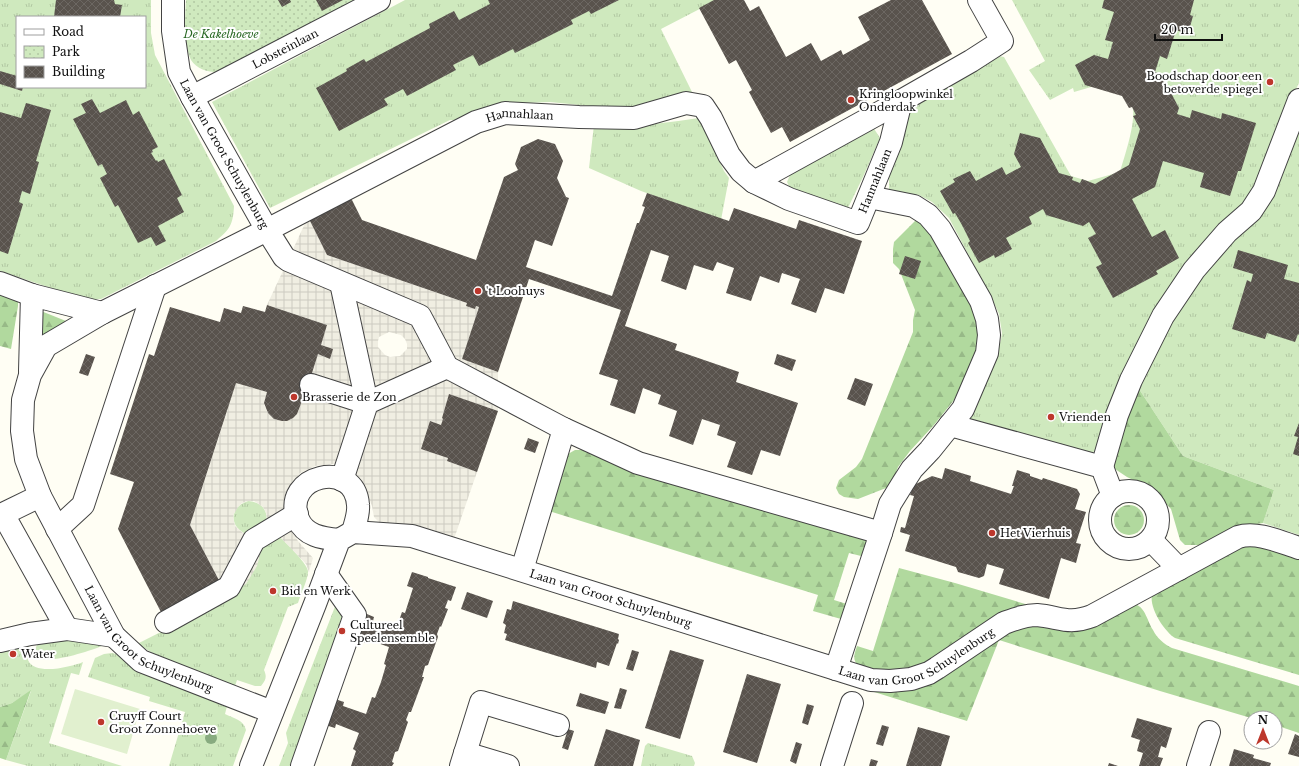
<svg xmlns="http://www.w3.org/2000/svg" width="1299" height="766" viewBox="0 0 1299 766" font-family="'Libre Baskerville',serif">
  <defs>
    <pattern id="grass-tufts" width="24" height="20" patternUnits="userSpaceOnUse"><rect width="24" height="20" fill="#cfe9be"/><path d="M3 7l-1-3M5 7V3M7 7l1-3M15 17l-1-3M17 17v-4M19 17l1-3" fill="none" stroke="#b1c7a2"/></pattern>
    <pattern id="forest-firs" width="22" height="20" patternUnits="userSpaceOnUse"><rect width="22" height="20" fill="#b1d99e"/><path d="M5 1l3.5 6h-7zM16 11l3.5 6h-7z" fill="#97b987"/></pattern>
    <pattern id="park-dots" width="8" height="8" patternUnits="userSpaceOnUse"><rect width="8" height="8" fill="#cfe9be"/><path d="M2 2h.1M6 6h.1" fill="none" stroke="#b1c7a2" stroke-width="1.8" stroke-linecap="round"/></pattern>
    <pattern id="plaza-grid" width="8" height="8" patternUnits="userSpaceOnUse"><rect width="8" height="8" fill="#f0eee2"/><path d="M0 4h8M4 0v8" fill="none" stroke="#cdcbc1"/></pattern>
    <pattern id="building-cross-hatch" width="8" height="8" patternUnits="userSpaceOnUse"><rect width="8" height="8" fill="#59534d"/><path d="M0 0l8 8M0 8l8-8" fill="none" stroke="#6c6762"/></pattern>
  </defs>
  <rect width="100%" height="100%" fill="#fffef4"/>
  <!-- grass -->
  <g fill="url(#grass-tufts)" fill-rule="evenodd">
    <path d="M0 0H151V33L155 55 234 206C233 225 230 229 216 241L101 299H84L0 271ZM17 17H145V87H17Z"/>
    <polygon points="405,0 717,0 661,29 692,92 686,92 647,106 619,109 550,102 521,103 457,120 450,120 270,208 212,102"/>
    <path d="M1012 0H1299V83L1289 103 1250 199 1220 229 1099 449 1093 452 1086 453 967 420 994 359 1001 340 1002 333 999 314 993 301 949 218 932 202 919 195 889 191V169L908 109 997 56 1004 57 1071 176 1088 181 1120 172C1124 157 1141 111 1129 99 1124 95 1105 88 1098 85L1074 92 1073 88 1050 100 1029 70 1045 61Z"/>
    <path d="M699 118 724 171 729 178 721 220 641 191 589 168 594 125C630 128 664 123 699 118Z"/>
    <polygon points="1299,119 1299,535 1263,523 1274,490 1183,456 1137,386 1161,334"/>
    <polygon points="871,124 880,138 863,177 846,212 791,190 787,182 792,170"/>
    <path d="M248 501C262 502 269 511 266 524L249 535C229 529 228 507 248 501Z"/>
    <path d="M276 534C283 539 307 563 308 571 309 577 300 596 298 603L288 607 264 670C267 677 266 680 261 686H255L237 680 235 686 158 656 137 644 222 601 263 544Z"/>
    <polygon points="336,604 348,625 291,766 279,766 288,743 286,733"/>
    <path d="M67 639 84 641 102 646C89 651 46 666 35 656L34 652 39 640Z"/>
    <path d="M30 642C29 647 26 654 28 660 34 676 71 667 83 662L79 675 71 673 49 743 122 766H28L6 760 31 691 12 703 0 707V647Z"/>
    <path d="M112 653 116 654 130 665 227 706 225 714C233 718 244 720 246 730L233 766H169L185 712 149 701 150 697 88 677 95 658 104 654Z"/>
    <polygon points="648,743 692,756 695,763 694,766 641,766 645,746"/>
  </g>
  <!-- forest -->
  <g fill="url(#forest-firs)">
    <polygon points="919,217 927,225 974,311 979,333 974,361 954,400 934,425 910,451 898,467 893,481 886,488 858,499 844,497 839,494 836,488 839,480 856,467 862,459 913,332 913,320 915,310 899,269 893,263 893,249 894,242"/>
    <polygon points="0,293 18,299 18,306 11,349 0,346"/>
    <polygon points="41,311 66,321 39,338"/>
    <polygon points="1137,386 1183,456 1274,490 1263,523 1232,528 1199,545 1185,545 1180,540 1171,509 1152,489 1127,477 1115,469 1113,458"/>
    <polygon points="575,450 582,450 868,539 865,557 849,553 834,600 850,605 841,619 813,611 818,595 549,511 568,454"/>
    <circle cx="1129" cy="520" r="15"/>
    <path d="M1248 542 1299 555V675L1175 638C1164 631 1149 608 1152 594Z"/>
    <path d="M899 568 955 583 1032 606 921 666 890 672 859 666C852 660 854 655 857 646L873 651Z"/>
    <path d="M1135 604C1146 608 1147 621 1153 630 1157 638 1164 644 1172 648L1299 686V733L1275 725V718H1251L1160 691 999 640 967 721 871 691 872 688 1009 631Z"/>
    <polygon points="31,690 6,760 0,758 0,707 12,703"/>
  </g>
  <!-- park -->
  <path fill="url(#park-dots)" d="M186 0H358L222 72C211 73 197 70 191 60 183 44 185 17 186 0Z"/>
  <!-- pitch -->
  <polygon fill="#e1f0cf" points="75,689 140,709 127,754 61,734"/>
  <!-- plaza -->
  <path fill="url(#plaza-grid)" fill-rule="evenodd" d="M308 217 327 255 467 303 466 306 475 309 476 306 479 307 462 359 498 372V411L449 395 442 418 443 419 448 458 447 461 477 472 454 539 381 524 374 517 372 506 365 488 355 474 341 466 332 464 315 466 300 473 288 491 286 501 287 520 292 532 298 541 313 558 309 572 306 564 282 539 276 534 263 544 257 566 246 584 222 601V586L190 525 228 409 207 374 267 392 264 405 268 413 274 419 282 421 291 419 297 414 304 396 307 397 315 374 312 373 327 325 267 305ZM389 332 401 335 405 339 407 344V349L400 356 390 357 385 355 378 347V341L379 337ZM248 501H254L263 507 266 513 267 519 266 524 249 535 243 533 235 526 233 516 238 507 242 503Z"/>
  <!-- building -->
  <g fill="url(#building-cross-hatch)">
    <polygon points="56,0 114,0 115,4 122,5 120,17 54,17"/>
    <polygon points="278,0 290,0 291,2 282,7"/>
    <polygon points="316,0 343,0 322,11"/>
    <polygon points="488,0 619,0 591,14 589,11 571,20 573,24 515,53 513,49 479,66 473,55 453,65 456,70 407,96 403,89 384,99 388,105 339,131 316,88 347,71 346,69 364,59 366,62 430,28 429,24 454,11 459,20 490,4"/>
    <polygon points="714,0 744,0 750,11 759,6 786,57 811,43 821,61 841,50 843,55 870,40 858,17 891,0 922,0 952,54 790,142 782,127 771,133 749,92 752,90 736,60 729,64 699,8"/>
    <polygon points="1104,0 1194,0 1190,15 1193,16 1188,34 1176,30 1167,59 1160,56 1155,72 1161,74 1179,108 1177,114 1190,118 1192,110 1221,119 1222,113 1256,123 1241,171 1238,171 1230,196 1200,187 1204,173 1163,161 1155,187 1132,199 1152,237 1165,230 1179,258 1156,271 1158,274 1113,298 1096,267 1102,264 1088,238 1096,234 1089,222 1083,226 1046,215 1043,209 1029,217 1032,224 1006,238 1012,249 995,258 994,255 979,263 968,243 970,241 962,225 955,213 953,214 940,191 955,182 953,179 970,171 976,181 1002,167 1006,175 1021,167 1014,154 1020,133 1040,138 1059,173 1073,177 1072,180 1080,183 1082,179 1095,184 1129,165 1140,129 1133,116 1136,115 1132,107 1129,108 1122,96 1085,85 1075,65 1094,55 1108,59 1113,42 1105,40 1114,12 1102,8"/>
    <polygon points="0,71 17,76 17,87 23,87 22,91 0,84"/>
    <polygon points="92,99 100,113 126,100 133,115 139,111 158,147 152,150 153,152 151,153 156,161 157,160 158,162 164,159 182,195 177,198 184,212 158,226 166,241 156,246 151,237 138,243 118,205 115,207 100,178 107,174 102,164 98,166 73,119 86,113 81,104"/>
    <polygon points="26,103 51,110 36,161 39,162 30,194 22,191 19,202 23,204 8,254 0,251 0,112 21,118"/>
    <polygon points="538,139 555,144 563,161 557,178 566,197 569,198 552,246 535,240 526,267 612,296 637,223 639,223 645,207 642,206 647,193 729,221 734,208 796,229 799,220 862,241 844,294 825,288 816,313 791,304 800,279 782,273 779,283 760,276 751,301 726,293 734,268 717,262 713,271 694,265 686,290 661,281 669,256 651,250 625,326 677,344 675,350 739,372 736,382 798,403 780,456 761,450 752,475 727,467 736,442 717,435 720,425 702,419 693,445 669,436 677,411 658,404 661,395 643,388 635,414 610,405 618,380 599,374 621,310 529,279 498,372 462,359 479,307 476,306 475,309 466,306 467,303 327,255 308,217 350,196 362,220 476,260 504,177 518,170 515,164 521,147"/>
    <polygon points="1238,250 1288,265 1284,279 1299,283 1299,335 1298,334 1295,342 1267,333 1265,339 1232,329 1247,280 1251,282 1253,274 1233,268"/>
    <polygon points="905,256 921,261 915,279 899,274"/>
    <polygon points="267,305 327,325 321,345 333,349 330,359 318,354 312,373 315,374 307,397 304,396 297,414 293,418 287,421 282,421 274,419 268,413 264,403 267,392 236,383 190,525 222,586 163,616 118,529 134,482 110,474 149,354 154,356 170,307 220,322 224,308 241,313 243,306 265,312"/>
    <polygon points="86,354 95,357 88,376 79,373"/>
    <polygon points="777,354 796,360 792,371 774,364"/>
    <polygon points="855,378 873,384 865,406 847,399"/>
    <polygon points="449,394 498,411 477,472 447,461 448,458 421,449 430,421 441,425 443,419 442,418"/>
    <polygon points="1299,423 1299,456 1293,454 1298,437 1294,436"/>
    <polygon points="528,438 539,442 535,453 524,449"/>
    <polygon points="945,468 971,476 970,481 1011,494 1014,486 1012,486 1017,470 1030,474 1030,476 1042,480 1043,478 1077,489 1080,494 1075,509 1086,512 1076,543 1081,544 1076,563 1061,558 1049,599 999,584 1004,569 987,564 984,576 979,578 958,572 956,567 905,551 910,535 900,532 901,527 905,528 914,496 910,495 914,485 932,476 942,479"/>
    <polygon points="412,572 428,577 428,578 456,587 451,601 448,600 445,608 448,609 441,627 440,626 437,634 438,637 428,665 425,666 422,677 424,677 411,712 409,712 406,720 408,722 398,751 395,752 392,762 394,763 392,766 351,766 356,751 353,749 359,733 336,724 335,728 322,724 332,698 344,702 343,706 366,714 372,697 375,698 381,682 386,665 384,664 389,647 366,639 365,643 353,639 362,612 374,617 373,621 396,629 402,612 405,613 413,588 407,586"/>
    <polygon points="467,592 493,601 487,618 461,609"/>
    <polygon points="513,601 619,634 618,639 619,640 618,644 617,643 609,666 597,662 596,668 505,640 507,634 504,633 506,625 503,623 507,609 511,610"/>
    <polygon points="632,650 639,652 633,671 626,669"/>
    <polygon points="670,650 704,660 680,739 645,728"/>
    <polygon points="747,674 781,684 757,763 723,752"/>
    <polygon points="620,688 627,690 621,709 614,708"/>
    <polygon points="580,693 609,702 605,714 576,706"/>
    <polygon points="807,704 814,706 808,725 802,723"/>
    <polygon points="1137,718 1172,728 1166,748 1161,746 1158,757 1163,758 1160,766 1139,766 1143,753 1137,751 1140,740 1131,737"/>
    <polygon points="882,725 889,727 883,746 876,744"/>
    <polygon points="918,727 950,736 941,766 906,766"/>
    <polygon points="568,729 574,731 568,750 562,748"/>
    <polygon points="606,729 640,740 633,766 594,766"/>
    <polygon points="1295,734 1299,736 1299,757 1288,754"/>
    <polygon points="796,742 802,744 796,764 790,761"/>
    <polygon points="1234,749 1254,755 1253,758 1271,763 1270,766 1229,766"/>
    <polygon points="871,759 878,761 876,766 869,766"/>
    <polygon points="1109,763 1118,766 1108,766"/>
  </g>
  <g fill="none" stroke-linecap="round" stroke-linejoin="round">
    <defs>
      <g id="minor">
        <path id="s1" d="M173 0V31L179 72 192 97 267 230 102 313 46 346 30 375 23 400 22 431 26 459 40 496 114 636 141 661 272 712"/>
        <path id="s2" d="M192 97 379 0"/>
        <polyline points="754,182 901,101"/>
        <polyline points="869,197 914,206 928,215 940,229 981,301 987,319 989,335 987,353 963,409 930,450 912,469 903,483 890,504 881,533"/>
        <polyline points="0,283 32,295"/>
        <polyline points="30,371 32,295 102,313"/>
        <polyline points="311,385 367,403 341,283"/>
        <polyline points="950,425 1102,467 1113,496"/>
        <polyline points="1102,467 1117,415 1131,380 1163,316 1194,270 1227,232 1251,211 1264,191 1299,100"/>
        <polyline points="342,480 367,403 447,367"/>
        <circle cx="1129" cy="520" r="29"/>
        <polyline points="40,496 3,514 67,629"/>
        <polyline points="57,529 83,505 155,286"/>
        <path d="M339 540C322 538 305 536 298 519 281 475 355 458 358 505 359 514 355 524 353 532"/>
        <polyline points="1151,540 1179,569"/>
        <polyline points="522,570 564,429"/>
        <polyline points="166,622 229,587 254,540 297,514"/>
        <polyline points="0,641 30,634 67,629 114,636"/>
        <path id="s3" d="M836 669 881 533 638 463 564 429 447 367 420 316 288 260 284 257 267 230 476 122 505 113 579 117 634 118 686 103 703 106 711 118 729 155 741 171 754 182 789 199 858 223 891 142 901 101 971 61 1002 41 979 0"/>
        <polyline points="465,753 508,766"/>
        <path id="s4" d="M251 766 315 604 339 540 353 532 412 536 836 669 871 680 890 681 911 679 929 673 937 668 1004 623C1015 619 1025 615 1037 615 1060 617 1068 625 1092 616L1238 537C1257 531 1280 542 1299 548"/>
        <polyline points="302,766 355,615 326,574"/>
        <polyline points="461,766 481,702 558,725"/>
        <polyline points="832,766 852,703"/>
        <polyline points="1198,766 1209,732"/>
      </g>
    </defs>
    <!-- minor casing -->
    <use href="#minor" stroke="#434343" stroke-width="24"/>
    <!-- minor -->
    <use href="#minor" stroke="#fff" stroke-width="22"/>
  </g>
  <!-- trees -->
  <circle fill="#88ab80" cx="211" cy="738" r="6"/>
  <!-- markers -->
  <g fill="#bd372c" stroke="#fff" stroke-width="1.5">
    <circle cx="1270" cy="82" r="4"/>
    <circle cx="851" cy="100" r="4"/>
    <circle cx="478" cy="291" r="4"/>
    <circle cx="294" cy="397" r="4"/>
    <circle cx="1051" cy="417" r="4"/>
    <circle cx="992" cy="533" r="4"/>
    <circle cx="273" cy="591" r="4"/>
    <circle cx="342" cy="631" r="4"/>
    <circle cx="13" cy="654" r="4"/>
    <circle cx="101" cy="722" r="4"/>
  </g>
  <g text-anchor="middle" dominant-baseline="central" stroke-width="4" stroke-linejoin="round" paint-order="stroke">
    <!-- park labels -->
    <g font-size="11" font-style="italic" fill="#276722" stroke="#fff">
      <text x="221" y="34">De Kakelhoeve</text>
    </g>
    <!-- street labels -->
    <g font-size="11" fill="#101010" stroke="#fff">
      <text stroke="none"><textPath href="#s2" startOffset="105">Lobsteinlaan</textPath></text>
      <text stroke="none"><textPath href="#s3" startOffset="1128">Hannahlaan</textPath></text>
      <text stroke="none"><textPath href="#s1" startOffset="166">Laan van Groot Schuylenburg</textPath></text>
      <text stroke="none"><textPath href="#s3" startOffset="1564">Hannahlaan</textPath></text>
      <text stroke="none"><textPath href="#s4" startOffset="526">Laan van Groot Schuylenburg</textPath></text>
      <text stroke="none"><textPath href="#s1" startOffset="848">Laan van Groot Schuylenburg</textPath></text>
      <text stroke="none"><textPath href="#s4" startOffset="850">Laan van Groot Schuylenburg</textPath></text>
    </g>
    <!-- poi labels -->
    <g font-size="11" fill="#101010" stroke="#fff" text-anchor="start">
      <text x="1262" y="76" text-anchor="end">Boodschap door een<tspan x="1262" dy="13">betoverde spiegel</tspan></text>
      <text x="859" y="94">Kringloopwinkel<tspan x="859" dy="13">Onderdak</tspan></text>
      <text x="486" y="291">'t Loohuys</text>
      <text x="302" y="397">Brasserie de Zon</text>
      <text x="1059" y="417">Vrienden</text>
      <text x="1000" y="533">Het Vierhuis</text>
      <text x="281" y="591">Bid en Werk</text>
      <text x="350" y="625">Cultureel<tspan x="350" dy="13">Speelensemble</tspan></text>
      <text x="21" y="654">Water</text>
      <text x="109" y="716">Cruyff Court<tspan x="109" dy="13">Groot Zonnehoeve</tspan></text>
    </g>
  </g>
  <!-- legend -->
  <rect x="16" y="16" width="130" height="72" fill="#ffffff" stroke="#9f9f9f"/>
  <rect x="24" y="29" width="20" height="6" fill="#ffffff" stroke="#9f9f9f"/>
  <text x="52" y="36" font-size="12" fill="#101010">Road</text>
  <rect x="24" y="46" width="20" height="12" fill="url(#park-dots)" stroke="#9f9f9f"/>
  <text x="52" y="56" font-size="12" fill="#101010">Park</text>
  <rect x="24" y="66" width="20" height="12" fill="url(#building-cross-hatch)" stroke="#9f9f9f"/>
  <text x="52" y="76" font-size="12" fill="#101010">Building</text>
  <!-- north arrow -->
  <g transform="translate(1263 730)"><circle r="19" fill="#ffffff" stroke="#9f9f9f"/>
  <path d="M0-3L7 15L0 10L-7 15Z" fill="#bd372c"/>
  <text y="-6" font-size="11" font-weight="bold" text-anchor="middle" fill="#101010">N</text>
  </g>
  <!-- scale -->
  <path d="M1155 34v6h67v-6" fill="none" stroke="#101010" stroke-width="2"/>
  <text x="1161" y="34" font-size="12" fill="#101010" stroke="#ffffff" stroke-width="3" paint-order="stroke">20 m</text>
</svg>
